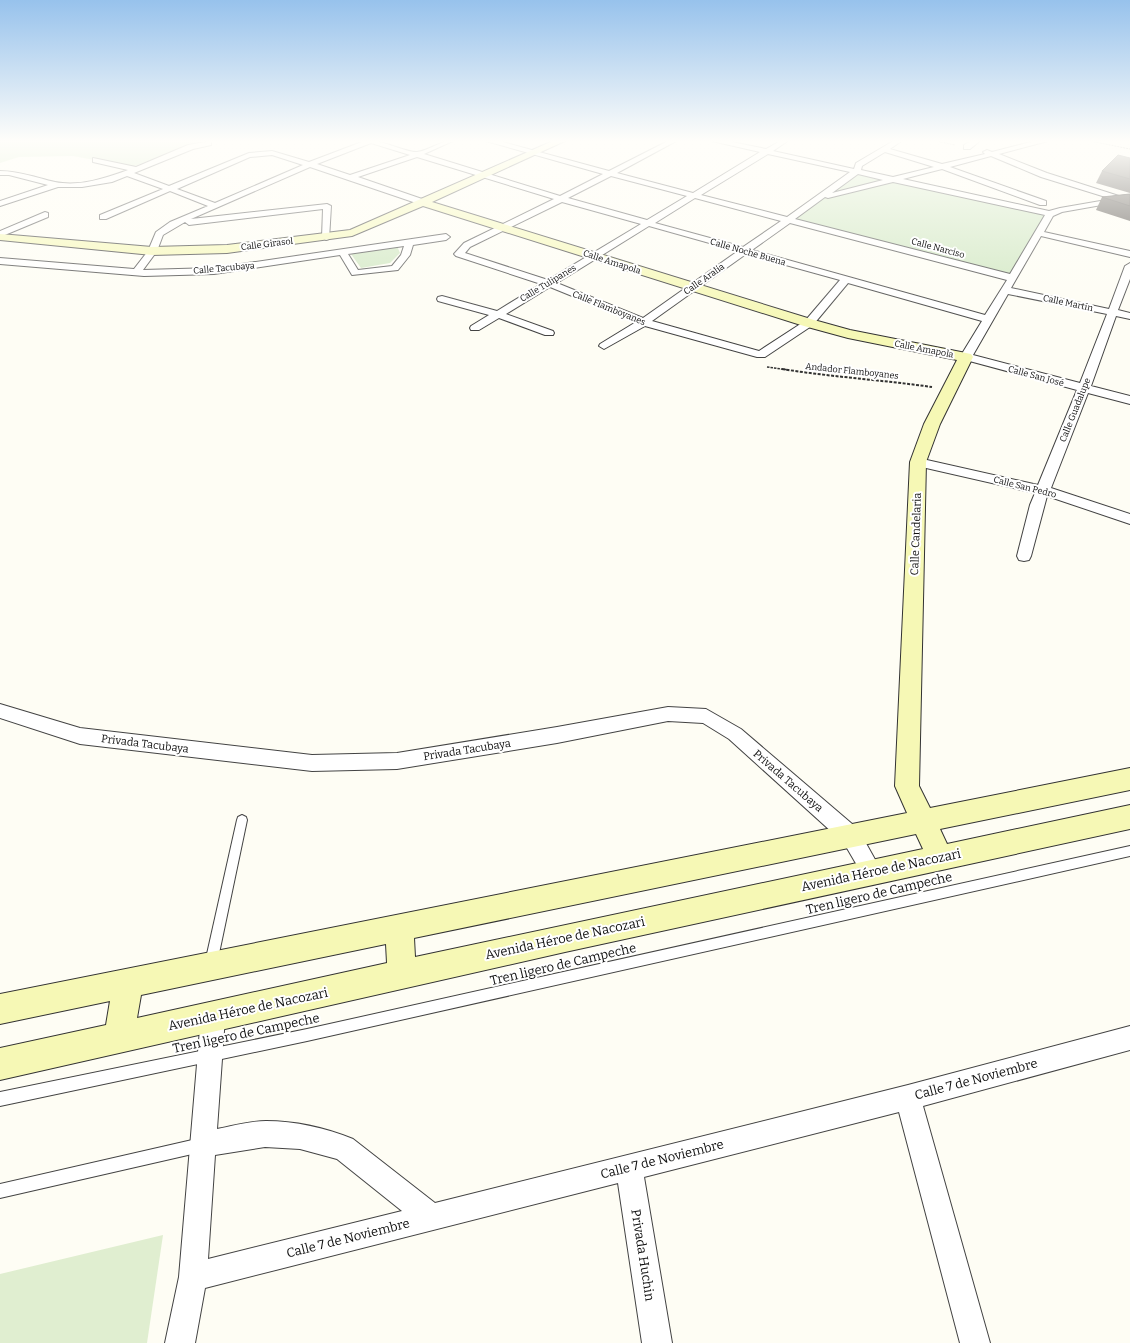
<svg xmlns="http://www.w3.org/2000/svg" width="1130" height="1343" viewBox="0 0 1130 1343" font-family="Bitter,serif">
  <rect width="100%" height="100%" fill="#fefdf4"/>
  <!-- green -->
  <g fill="#cee6bf">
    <polygon points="0,140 205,140 132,167 73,156 19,157 0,163"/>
    <polygon points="857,171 1050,214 1012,278 787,221"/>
    <polygon points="397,246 400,253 390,263 361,268 351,254"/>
  </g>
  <!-- pitch -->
  <polygon fill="#e0eed0" points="163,1235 147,1343 0,1343 0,1274"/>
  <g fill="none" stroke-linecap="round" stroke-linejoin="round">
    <defs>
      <g id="lane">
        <polygon points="242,815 246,817 247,820 217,963 215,967 211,969 207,967 205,963 237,820 238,817"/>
        <polygon points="1130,846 1130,856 307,1041 0,1106 0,1092 307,1029"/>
        <polygon points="201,1138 206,1140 208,1145 206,1150 201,1152 0,1198 0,1184"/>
      </g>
      <g id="street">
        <path d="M367 140C382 140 408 153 417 152 431 150 441 140 455 140L424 154 560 196 603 174 486 141 485 140H495L609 171 670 140H678L617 173 693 193 760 152 712 141 711 140H722L766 149 782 140H789L773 151 854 169 856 163 895 140H903L890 149 942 164 985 154 983 152 987 150 992 152 1039 140H1049L1048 141 999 154 1047 173 1122 197 1130 196V200L1062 212 1053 216 1044 232 1130 251V257L1041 236 1011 288 1109 309 1125 266 1130 263V279L1118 310 1130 313V319L1116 316 1091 386 1130 396V404L1088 393 1051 488 1130 514V524L1047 496 1031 556 1029 560 1024 561 1019 560 1017 556 1030 505 1035 493 913 465 911 462 913 459 918 458 1038 485 1077 390 962 359 960 357 982 321 848 283 813 325 765 357H757L645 326 604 349 599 346 600 344 636 322 550 287 506 314 553 331 554 333 553 335H545L499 318 479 330H471L470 328 471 326 489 315 438 301 437 299 438 297 442 296 497 311 541 284 456 256 454 254 464 243 554 199 417 157 358 177 425 200V204H419L310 167 191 219 327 204 331 206 329 239 326 240 322 237 323 209 189 225 185 222 163 235 157 251 143 270 214 268 446 234 450 237 446 240 413 245 410 255 398 270 352 275 340 255 214 274 144 276 0 264V258L134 269 148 251 156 232 170 222 208 206 170 191 106 219H100V215L163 189 127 176 112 182 82 187H58L0 206V201L48 185 9 175H0V171C19 171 37 178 55 182 80 187 106 178 128 170L93 162V158L136 167 188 145 211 141V145L193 149 134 173 169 186 249 153 272 151 309 162ZM371 143 410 155 350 175 317 164ZM885 152 934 167 893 177 861 170 862 166ZM768 154 850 172 787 217 701 195ZM272 155 303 165 215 203 177 189 250 157ZM991 156 1041 177 1112 199 1060 208 1049 211 903 179 942 169 1040 205H1046V201L950 167ZM858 174 883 180 832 193ZM611 176 687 196 647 220 568 198ZM893 182 1045 215 1010 274 795 219 825 197 828 198ZM695 198 781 221 743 247 655 223ZM562 202 641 224 548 280 465 253 470 247ZM790 223 1007 280 985 315 752 250ZM649 226 738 251 643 318 557 283ZM404 246 401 255 392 266 358 270 348 254ZM746 254 840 280 805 321 759 351 652 321ZM1008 294 1107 314 1080 383 973 355Z"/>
        <polygon points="973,140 981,140 970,149 964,149 964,145"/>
        <polygon points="45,212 48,213 48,217 0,237 0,231"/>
        <polygon points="0,704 80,728 312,755 397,753 557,727 668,707 706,709 741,729 858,829 882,872 879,879 872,882 865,879 844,843 729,739 703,723 668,721 557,743 397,769 312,771 80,744 0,718"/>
        <path d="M213 1005 221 1009 225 1017 217 1129C233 1126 250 1121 266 1121 295 1121 326 1128 353 1139L435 1203 908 1085 1130 1026V1050L923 1106 990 1343H960L899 1112 644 1177 672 1343H642L618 1183 205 1288 195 1343H165L179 1277 201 1017 205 1009ZM265 1147 300 1149 337 1159 402 1211 208 1259 215 1155Z"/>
      </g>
      <path id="secondary" d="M555 140H567L432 202 814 320 850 330 971 354 973 357 940 424 926 462 919 786 930 808 1130 768V790L940 829 947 844 1130 805V829L565 952 0 1080V1048L106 1025 110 1001 0 1024V994L907 813 895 786 910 462 924 424 957 360 848 338 804 326 423 206 352 236 227 253 152 255 0 240V234L152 247 227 245 350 230ZM916 834 923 849 415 957 414 938ZM386 944 387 963 137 1018 141 995Z"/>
    </defs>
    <!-- lane casing -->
    <use href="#lane" stroke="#434343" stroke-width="2"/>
    <!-- street casing -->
    <use href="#street" stroke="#434343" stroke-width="2"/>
    <!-- secondary casing -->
    <use href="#secondary" stroke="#323232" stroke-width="2"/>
    <!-- path-far2 -->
    <g stroke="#323232" stroke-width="1" stroke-dasharray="2 1" stroke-linecap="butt">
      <polyline points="932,140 955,145"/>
      <polyline points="1085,140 1130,149"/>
    </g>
    <!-- path-far1 -->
    <polyline stroke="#323232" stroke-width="1.5" stroke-dasharray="2.5 1" stroke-linecap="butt" points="767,367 789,370"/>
    <!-- path -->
    <path stroke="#323232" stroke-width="2" stroke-dasharray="3 1.5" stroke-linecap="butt" d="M782 369C832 377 882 380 932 387"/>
    <!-- lane -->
    <use href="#lane" fill="#fff" fill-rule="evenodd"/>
    <!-- street -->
    <use href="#street" fill="#fff" fill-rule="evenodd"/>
    <!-- secondary -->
    <use href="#secondary" fill="#f6f8b5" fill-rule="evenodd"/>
  </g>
  <!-- wall -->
  <g fill="#4c4742">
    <polygon points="1130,158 1130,193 1096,183 1102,171"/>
    <polygon points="1130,194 1130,221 1096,210 1102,197"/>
  </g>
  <!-- building -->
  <g fill="#58534d" stroke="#3e3a36">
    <polygon points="1118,155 1130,158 1130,179 1102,171"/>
    <polygon points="1130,194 1130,206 1102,197"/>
  </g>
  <!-- sky -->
  <linearGradient id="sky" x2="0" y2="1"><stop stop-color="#97c2ec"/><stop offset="0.43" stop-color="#fffefa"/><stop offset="1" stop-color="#fffefa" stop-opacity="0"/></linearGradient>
  <rect width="1130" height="328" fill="url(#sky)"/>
  <g text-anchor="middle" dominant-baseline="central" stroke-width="4" stroke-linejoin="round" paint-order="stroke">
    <!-- far-street labels -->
    <g font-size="9" fill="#101010" stroke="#fff">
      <text transform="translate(267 244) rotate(-7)">Calle Girasol</text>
      <text transform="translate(938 248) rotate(15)">Calle Narciso</text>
      <text transform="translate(748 252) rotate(16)">Calle Noche Buena</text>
      <text transform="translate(612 262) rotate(18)">Calle Amapola</text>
      <text transform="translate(224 268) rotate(-5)">Calle Tacubaya</text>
      <text transform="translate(704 279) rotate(-35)">Calle Aralia</text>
      <text transform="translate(548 283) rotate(-31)">Calle Tulipanes</text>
      <text transform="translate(1068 303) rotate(12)">Calle Martín</text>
      <text transform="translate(609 308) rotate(22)">Calle Flamboyanes</text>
      <text transform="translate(924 349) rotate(11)">Calle Amapola</text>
      <text transform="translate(852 371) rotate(6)">Andador Flamboyanes</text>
      <text transform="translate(1036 376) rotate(15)">Calle San José</text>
      <text transform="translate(1075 410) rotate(-68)">Calle Guadalupe</text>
      <text transform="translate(1025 487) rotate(14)">Calle San Pedro</text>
    </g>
    <!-- street labels -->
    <g font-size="11" fill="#101010" stroke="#fff">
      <text transform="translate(916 534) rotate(-88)">Calle Candelaria</text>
      <text transform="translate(145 744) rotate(7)">Privada Tacubaya</text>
      <text transform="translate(467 750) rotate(-9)">Privada Tacubaya</text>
      <text transform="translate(788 781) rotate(41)">Privada Tacubaya</text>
    </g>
    <!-- near-street labels -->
    <g font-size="13" fill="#101010" stroke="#fff">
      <text transform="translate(881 870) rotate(-12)">Avenida Héroe de Nacozari</text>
      <text transform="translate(879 893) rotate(-13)">Tren ligero de Campeche</text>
      <text transform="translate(565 938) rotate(-12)">Avenida Héroe de Nacozari</text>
      <text transform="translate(563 964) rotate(-13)">Tren ligero de Campeche</text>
      <text transform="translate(248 1009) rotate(-12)">Avenida Héroe de Nacozari</text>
      <text transform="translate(246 1033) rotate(-12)">Tren ligero de Campeche</text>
      <text transform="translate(976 1079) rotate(-15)">Calle 7 de Noviembre</text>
      <text transform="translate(662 1159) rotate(-14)">Calle 7 de Noviembre</text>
      <text transform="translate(348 1238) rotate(-14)">Calle 7 de Noviembre</text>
      <text transform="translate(643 1255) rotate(81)">Privada Huchin</text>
    </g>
  </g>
</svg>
